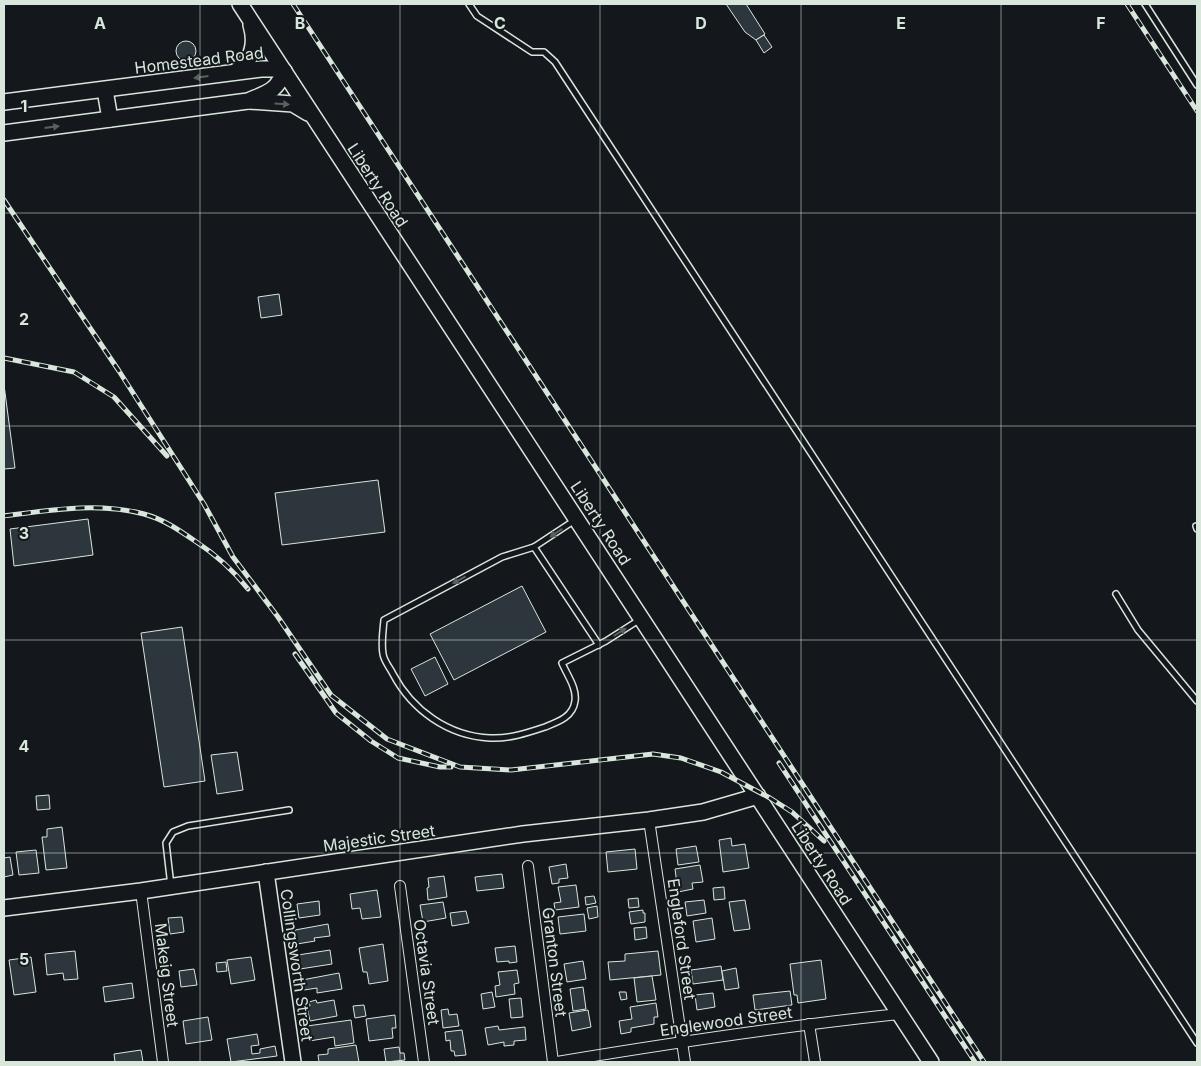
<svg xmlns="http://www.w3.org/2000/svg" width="1201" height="1066" viewBox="0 0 1201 1066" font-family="Inter,sans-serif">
  <rect width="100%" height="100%" fill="#14181c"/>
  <!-- building -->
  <g fill="#2c363c" stroke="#d8e6dc">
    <polygon points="726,4 746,4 765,34 756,40 745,32"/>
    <polygon points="764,35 772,47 764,53 756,40"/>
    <circle cx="186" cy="51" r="10"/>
    <polygon points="279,294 282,315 261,318 258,297"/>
    <polygon points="4,385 15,468 4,469"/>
    <polygon points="378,480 385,532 282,545 275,493"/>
    <polygon points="88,519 93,555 14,566 10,529"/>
    <polygon points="522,586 546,632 454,680 430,634"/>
    <polygon points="182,627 205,781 164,787 141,633"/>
    <polygon points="435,657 448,684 425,696 411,669"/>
    <polygon points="237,752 243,790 217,794 211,755"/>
    <polygon points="49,795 50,809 37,810 36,796"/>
    <polygon points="62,827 67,868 46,870 42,837 47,837 47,829"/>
    <polygon points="731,838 732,846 745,844 749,868 723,872 719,840"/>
    <polygon points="696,846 699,862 678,865 676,849"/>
    <polygon points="635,849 637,869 608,872 606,852"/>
    <polygon points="36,850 39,873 19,875 16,852"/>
    <polygon points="10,857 13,875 4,877 4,858"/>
    <polygon points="566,864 568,878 559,879 559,883 552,884 549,867"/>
    <polygon points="700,865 703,882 692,883 693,889 678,892 675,869"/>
    <polygon points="502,874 504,888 477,891 475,877"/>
    <polygon points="444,876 447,897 428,900 427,888 429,887 428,878"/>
    <polygon points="576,885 579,907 555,910 554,903 561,902 558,887"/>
    <polygon points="724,887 725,899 714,900 713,888"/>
    <polygon points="377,890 381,917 362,919 360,908 352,909 350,894"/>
    <polygon points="594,896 596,903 586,905 585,897"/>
    <polygon points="638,898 639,907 629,908 628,899"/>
    <polygon points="704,900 706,913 687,916 685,902"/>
    <polygon points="745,900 750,929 734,931 729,902"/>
    <polygon points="319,901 320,915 299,918 297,904"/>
    <polygon points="443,902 446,918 423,922 420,905"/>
    <polygon points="597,906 598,917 589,919 587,908"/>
    <polygon points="643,910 643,913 645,913 645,922 631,924 629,912"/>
    <polygon points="466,911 469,923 452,926 450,913"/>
    <polygon points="584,914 586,931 560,934 558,917"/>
    <polygon points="182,917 184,932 170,934 168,918"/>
    <polygon points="712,918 715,939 696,942 693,921"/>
    <polygon points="328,924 330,936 314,938 315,941 297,944 295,930"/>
    <polygon points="646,927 647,938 635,940 634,928"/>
    <polygon points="383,944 388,981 369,984 367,972 363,972 359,948"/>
    <polygon points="515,946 517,962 509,963 509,961 497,962 495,948"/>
    <polygon points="330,950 332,964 300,969 298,955"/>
    <polygon points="75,951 78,979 64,980 63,973 47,975 45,954"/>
    <polygon points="658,951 661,975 610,980 608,962 625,961 625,954"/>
    <polygon points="31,957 36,992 14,995 9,960"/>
    <polygon points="251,957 255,980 231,984 227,960"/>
    <polygon points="821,960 826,999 798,1003 797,995 794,995 790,964"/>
    <polygon points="583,961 586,979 567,982 564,964"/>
    <polygon points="226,962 227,971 217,972 216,963"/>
    <polygon points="721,966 723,980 693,984 691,970"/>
    <polygon points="736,968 739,988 725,990 722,971"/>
    <polygon points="194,969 197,985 181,987 179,971"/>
    <polygon points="517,970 519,983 514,984 515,994 496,997 495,986 500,985 498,972"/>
    <polygon points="339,973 342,989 317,993 317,988 304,990 302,980"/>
    <polygon points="652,976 656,1000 637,1002 634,978"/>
    <polygon points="132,983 134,998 105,1002 103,987"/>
    <polygon points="583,987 586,1009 573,1011 570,989"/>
    <polygon points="790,991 792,1005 755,1010 753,995"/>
    <polygon points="492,992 495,1007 483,1009 481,994"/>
    <polygon points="619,992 626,992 627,999 621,1000"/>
    <polygon points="713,993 715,1007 697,1010 695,995"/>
    <polygon points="521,998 523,1017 511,1018 509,999"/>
    <polygon points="316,1000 317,1003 334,1000 337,1016 310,1021 307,1007 310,1006 309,1002"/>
    <polygon points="656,1003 658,1017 654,1017 654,1024 631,1028 631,1032 621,1034 619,1021 632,1019 630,1007"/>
    <polygon points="364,1005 366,1016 355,1018 353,1006"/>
    <polygon points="448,1009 449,1015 457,1014 459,1026 443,1028 441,1010"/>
    <polygon points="588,1010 591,1027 572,1031 569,1013"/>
    <polygon points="395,1015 396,1028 392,1028 393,1038 369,1041 366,1019"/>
    <polygon points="208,1017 212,1040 186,1044 183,1021"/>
    <polygon points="351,1020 354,1043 335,1046 334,1037 309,1041 307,1026"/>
    <polygon points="498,1026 499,1030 525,1027 526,1040 514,1041 514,1045 504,1046 504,1042 488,1045 485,1028"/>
    <polygon points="462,1030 466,1055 455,1056 454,1051 451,1051 450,1040 446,1041 445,1032"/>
    <polygon points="257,1034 259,1045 251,1046 252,1054 260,1053 260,1049 275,1046 277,1056 231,1062 227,1039"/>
    <polygon points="356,1045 359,1062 319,1062 318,1055 328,1054 328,1049"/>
    <polygon points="399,1047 400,1053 404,1053 405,1060 386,1062 384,1049"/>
    <polygon points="141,1050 143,1062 115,1062 114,1054"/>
  </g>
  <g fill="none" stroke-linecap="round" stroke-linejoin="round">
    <defs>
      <g id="lane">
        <polyline points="469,4 477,16 532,52 544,52 555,62 1197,1043"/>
        <polyline points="1145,4 1197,85"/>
        <path d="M575 520 534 547 502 557 384 620C383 631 381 643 383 654 384 661 390 668 393 674 412 710 448 736 490 738 509 739 527 733 545 727 558 722 573 717 575 701 577 688 567 675 562 663L606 641 639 620"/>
        <polyline points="1196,526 1197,529"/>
        <polyline points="534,547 599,645"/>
        <polyline points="1116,594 1138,630 1197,701"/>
        <polyline points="171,886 166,843 173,832 188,826 289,810"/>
      </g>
      <g id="street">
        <polyline points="649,820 685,1062"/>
        <polyline points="528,866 553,1062"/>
        <polyline points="400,886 424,1062"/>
        <polyline points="141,891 163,1062"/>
        <polyline points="809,1024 815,1062"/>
        <path d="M557 1062C671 1043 784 1026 899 1014"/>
      </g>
      <g id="secondary">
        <polyline points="240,4 931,1062"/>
        <path d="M235 72C252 61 257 45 251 25"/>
        <polyline points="105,90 110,119"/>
        <polyline points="249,101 293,104 308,113"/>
        <polyline points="4,102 261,69 278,69 284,71"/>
        <path d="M4 133 248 101C266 93 277 92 284 71"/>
        <polyline points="266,872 293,1062"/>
        <polyline points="4,908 141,891 523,834 649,820 703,812 758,796"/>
      </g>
    </defs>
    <!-- lane casing -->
    <use href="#lane" stroke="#d8e6dc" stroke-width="8"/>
    <!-- street casing -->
    <use href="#street" stroke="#d8e6dc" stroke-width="12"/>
    <!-- secondary casing -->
    <use href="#secondary" stroke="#d8e6dc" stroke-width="18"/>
    <!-- lane -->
    <use href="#lane" stroke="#14181c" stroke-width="5"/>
    <!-- street -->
    <use href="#street" stroke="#14181c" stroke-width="10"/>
    <!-- secondary -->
    <use href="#secondary" stroke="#14181c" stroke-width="15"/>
    <defs>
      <g id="rail">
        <polyline points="293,4 984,1062"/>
        <polyline points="1127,4 1197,111"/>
        <polyline points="4,200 119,371 204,504 233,557 278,617 331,695 387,739 460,767 511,770 653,754 681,758 721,772 770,798 792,812 824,841"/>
        <polyline points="4,358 74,372 114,397 167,456"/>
        <path d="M4 516C51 510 98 502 144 514 163 519 179 530 195 541 215 554 233 570 248 589"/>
        <polyline points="295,654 336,713 371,741 398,758 440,767 451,767"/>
        <polyline points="779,763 975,1062"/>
      </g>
    </defs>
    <!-- rail casing -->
    <use href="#rail" stroke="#d8e6dc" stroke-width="5"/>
    <!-- rail -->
    <use href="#rail" stroke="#14181c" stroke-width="3" stroke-dasharray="9" stroke-linecap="butt"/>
  </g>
  <!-- one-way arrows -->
  <defs><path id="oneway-solid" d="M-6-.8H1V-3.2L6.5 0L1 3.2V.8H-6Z" transform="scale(1.25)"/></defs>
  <g fill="#59605f">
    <use href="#oneway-solid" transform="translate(201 77) rotate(172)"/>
    <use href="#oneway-solid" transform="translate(282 104) rotate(3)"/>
    <use href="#oneway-solid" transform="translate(52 127) rotate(-7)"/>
    <use href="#oneway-solid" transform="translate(556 533) rotate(146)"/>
    <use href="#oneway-solid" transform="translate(459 580) rotate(152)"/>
    <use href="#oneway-solid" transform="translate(620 632) rotate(-32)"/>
  </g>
  <!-- grid -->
  <path fill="none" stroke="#d8e6dc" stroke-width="1" stroke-opacity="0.55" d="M200 4V1062M400 4V1062M600 4V1062M801 4V1062M1001 4V1062M4 213H1197M4 426H1197M4 640H1197M4 853H1197"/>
  <g text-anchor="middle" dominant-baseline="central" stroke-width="4" stroke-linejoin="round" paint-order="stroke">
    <!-- street labels -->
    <g font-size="16" fill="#d8e6dc" stroke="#14181c">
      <text transform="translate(199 60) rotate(-7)">Homestead Road</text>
      <text transform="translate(378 185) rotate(57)">Liberty Road</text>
      <text transform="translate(601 523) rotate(57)">Liberty Road</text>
      <text transform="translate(379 838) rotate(-8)">Majestic Street</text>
      <text transform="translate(822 863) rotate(57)">Liberty Road</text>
      <text transform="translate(682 939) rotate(82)">Engleford Street</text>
      <text transform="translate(555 962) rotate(83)">Granton Street</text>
      <text transform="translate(297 965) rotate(82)">Collingsworth Street</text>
      <text transform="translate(427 972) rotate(82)">Octavia Street</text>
      <text transform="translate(167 975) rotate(83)">Makeig Street</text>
      <text transform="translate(726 1021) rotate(-8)">Englewood Street</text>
    </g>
  </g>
  <g font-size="16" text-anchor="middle" font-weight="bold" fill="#d8e6dc" stroke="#14181c" stroke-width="4" stroke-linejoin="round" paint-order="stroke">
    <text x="100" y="29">A</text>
    <text x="300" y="29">B</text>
    <text x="500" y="29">C</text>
    <text x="701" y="29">D</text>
    <text x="901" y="29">E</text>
    <text x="1101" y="29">F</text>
    <text x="24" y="112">1</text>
    <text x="24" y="325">2</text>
    <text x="24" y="539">3</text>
    <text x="24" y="752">4</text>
    <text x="24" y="965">5</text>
  </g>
  <!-- border -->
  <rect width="1201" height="1066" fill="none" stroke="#d8e6dc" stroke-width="10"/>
</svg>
